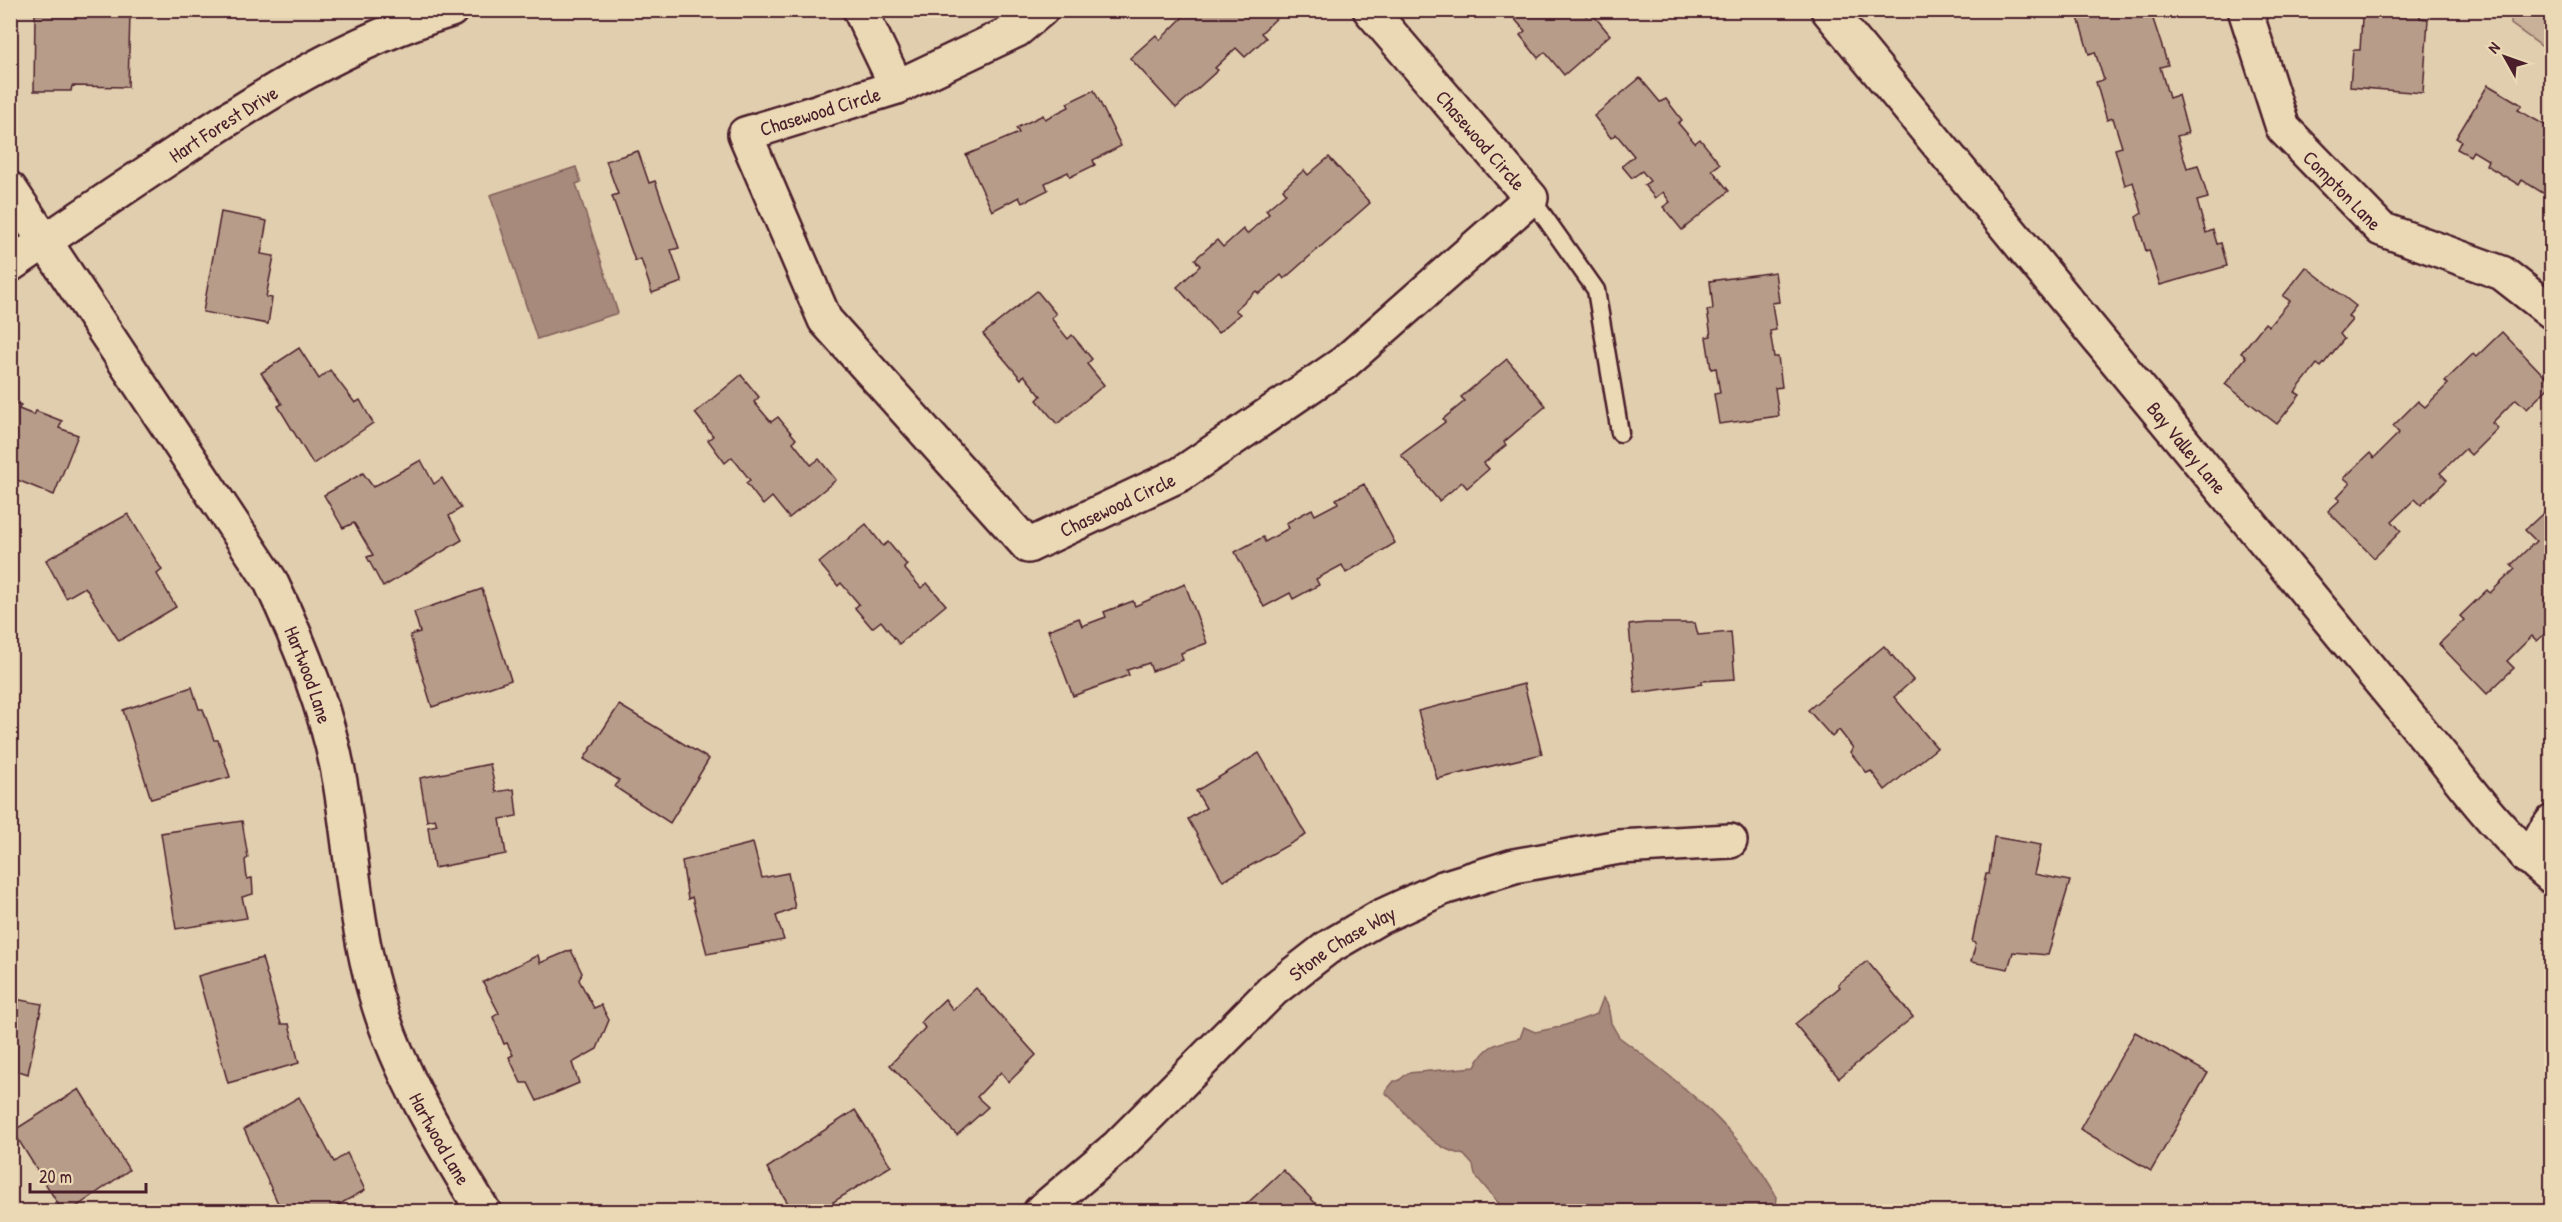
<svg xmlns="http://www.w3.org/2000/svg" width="2562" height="1222" viewBox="0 0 2562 1222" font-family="'Patrick Hand',sans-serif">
  <rect width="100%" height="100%" fill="#e1ceae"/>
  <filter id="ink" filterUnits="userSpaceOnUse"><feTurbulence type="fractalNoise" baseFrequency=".0167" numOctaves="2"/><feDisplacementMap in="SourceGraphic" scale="12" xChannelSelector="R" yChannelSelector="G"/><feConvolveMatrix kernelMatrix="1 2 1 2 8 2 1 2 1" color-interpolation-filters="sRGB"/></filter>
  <g filter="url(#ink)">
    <!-- green -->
    <polygon fill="#c8b198" stroke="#896862" stroke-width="1.5" points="2511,11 2551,11 2551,53 2511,24"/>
    <!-- water -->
    <g fill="#a78a7b" stroke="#825f5b" stroke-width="1.5">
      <polygon points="576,167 581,182 576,184 618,313 537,339 490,195"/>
      <path d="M1603 998 1608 1005 1611 1023 1619 1037C1680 1082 1740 1129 1777 1197L1776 1206 1770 1211H1505L1475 1175 1473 1165 1464 1155C1436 1150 1416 1126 1398 1105 1394 1100 1389 1097 1385 1092L1394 1081H1398L1408 1073 1475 1067C1486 1044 1497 1043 1520 1038L1524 1027 1535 1032 1560 1027 1597 1014Z"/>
    </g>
    <!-- building -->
    <g fill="#b79d89" stroke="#4a1f2b" stroke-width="1.5">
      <polygon points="73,10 110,10 110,13 130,14 128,87 72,86 71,91 34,91 35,14 73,15"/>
      <polygon points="1190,10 1284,11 1261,33 1266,38 1245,57 1236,48 1215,68 1218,70 1176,108 1130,58 1156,35 1160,40"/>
      <polygon points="1507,10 1581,10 1586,16 1591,12 1610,35 1564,75 1545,52 1538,58 1520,35 1525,31"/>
      <polygon points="2088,10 2150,10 2168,65 2160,67 2169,98 2178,95 2188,133 2177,136 2187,168 2198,165 2208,198 2197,201 2206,233 2213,230 2217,244 2221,243 2227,266 2160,285 2149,250 2146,251 2136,217 2142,213 2133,182 2125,185 2115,149 2122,147 2113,118 2107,120 2096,82 2104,80 2095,52 2089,54 2077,14"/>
      <polygon points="2353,10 2420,10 2420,18 2428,19 2423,93 2350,87 2353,50 2360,50 2362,18 2353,16"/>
      <polygon points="1640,78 1660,102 1666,99 1682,120 1678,123 1695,143 1700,139 1720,164 1712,170 1729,191 1682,230 1663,207 1670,202 1663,192 1655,198 1644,185 1650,181 1642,171 1632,178 1622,166 1634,156 1616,134 1611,138 1594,116"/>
      <polygon points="2488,85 2522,105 2518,110 2548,127 2549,124 2552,126 2552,202 2547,199 2548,196 2522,180 2519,185 2486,165 2488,160 2473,151 2470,156 2457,149 2461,141 2456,138"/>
      <polygon points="1094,90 1121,146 1093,160 1095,165 1070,177 1068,172 1045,183 1048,190 1022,203 1019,197 992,211 966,155 1019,133 1016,128 1043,115 1045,119 1069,107 1067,103"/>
      <polygon points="638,151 649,183 655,181 679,248 671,250 682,282 652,293 641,259 635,261 612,196 618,194 606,161"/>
      <polygon points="1329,157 1370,203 1284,279 1281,275 1259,294 1256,291 1235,310 1240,314 1218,333 1177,287 1200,266 1195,259 1217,240 1223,247 1243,229 1247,234 1269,214 1266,210 1286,193 1283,189 1304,170 1308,175"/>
      <polygon points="221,212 267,221 261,254 274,256 266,297 272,298 268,324 203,312"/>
      <polygon points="2306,267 2356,306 2348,316 2352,320 2340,334 2344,339 2321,367 2317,364 2295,392 2300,395 2277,424 2225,384 2246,357 2241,353 2265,323 2269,326 2290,301 2283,296"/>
      <polygon points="1775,272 1779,302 1772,303 1776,330 1770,331 1774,357 1778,357 1782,387 1775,388 1779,416 1719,424 1714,394 1720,393 1716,368 1711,369 1706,337 1711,336 1707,310 1713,309 1710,281"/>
      <polygon points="1037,291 1056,314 1051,318 1068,339 1072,335 1092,359 1087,364 1104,385 1057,424 1037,400 1041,396 1024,375 1021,379 983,334"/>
      <polygon points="2502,332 2552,384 2527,409 2516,399 2492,423 2498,428 2471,455 2465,449 2440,473 2447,480 2421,505 2415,499 2392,521 2401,531 2374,558 2328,511 2340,500 2337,497 2350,483 2344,478 2370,453 2374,458 2399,433 2393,426 2418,401 2425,407 2448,384 2445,381 2473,354 2476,357"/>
      <polygon points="299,348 319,379 330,370 355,403 360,400 373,423 313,464 278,406 282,404 261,373"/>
      <polygon points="1507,359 1546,406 1504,442 1506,445 1484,463 1489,469 1467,488 1462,482 1439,501 1401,455 1445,422 1443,419 1465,401 1461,397"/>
      <polygon points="741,375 759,397 754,402 771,422 778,417 796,439 793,442 811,465 819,459 836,480 789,518 772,497 763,505 746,483 750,480 732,457 725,463 708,440 713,436 695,413"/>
      <polygon points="10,401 21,405 19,409 34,415 36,411 62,421 59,428 78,435 54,495 10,477"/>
      <polygon points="421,460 434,484 442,478 461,508 449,516 462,540 383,587 367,557 373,555 354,523 343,528 324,495 363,473 373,487"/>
      <polygon points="1364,484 1395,543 1346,573 1342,565 1316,579 1319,585 1293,599 1290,593 1264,607 1235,552 1263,537 1265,542 1289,528 1286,523 1312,509 1315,515 1338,503 1336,499"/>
      <polygon points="2552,505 2552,627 2537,641 2532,636 2507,661 2514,668 2487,694 2439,644 2464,620 2460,616 2487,590 2490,593 2515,569 2511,565 2536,541 2525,530"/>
      <polygon points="128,514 162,570 157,574 176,607 119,641 85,587 66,598 46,560"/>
      <polygon points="866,524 883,546 888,542 907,565 904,568 921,588 927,583 946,605 899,644 881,621 872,628 855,608 859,604 841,583 838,586 819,563"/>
      <polygon points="1185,584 1207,643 1181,653 1183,660 1152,671 1149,663 1127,670 1129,675 1073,696 1048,630 1079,618 1082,626 1106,617 1104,612 1133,601 1135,606"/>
      <polygon points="482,589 511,680 432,707 410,635 420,632 414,612"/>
      <polygon points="1646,623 1695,623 1698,635 1731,632 1735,679 1702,681 1702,684 1635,693 1629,625"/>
      <polygon points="1884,646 1913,680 1894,697 1937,748 1885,790 1871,771 1867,773 1850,752 1853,748 1839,730 1832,737 1808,710"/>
      <polygon points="1524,684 1542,754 1437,779 1418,711"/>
      <polygon points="192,687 199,709 203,709 214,740 218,740 230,777 151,799 123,710"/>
      <polygon points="619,705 709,759 670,823 615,787 619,780 584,759"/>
      <polygon points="1259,753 1306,835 1223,881 1188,819 1206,808 1196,791"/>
      <polygon points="490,764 496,792 514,789 517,816 500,819 506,854 434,868 428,827 437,825 435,819 427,821 420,778"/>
      <polygon points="242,821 248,858 245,860 247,879 252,878 253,894 242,897 247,918 176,929 161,833"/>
      <polygon points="1994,837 2041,845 2034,874 2070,881 2048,955 2013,952 2008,969 1971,962 1976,943 1972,942 1986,874 1989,874"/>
      <polygon points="753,843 762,878 788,873 795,908 776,916 784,940 707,954 692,897 688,899 682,861"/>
      <polygon points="571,950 582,973 579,980 594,1008 601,1005 609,1020 597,1049 572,1063 579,1083 537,1101 528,1083 521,1083 509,1057 513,1055 507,1043 504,1044 493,1017 499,1013 483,982 538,955 540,963"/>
      <polygon points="262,958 281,1024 289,1024 299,1063 228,1083 198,976"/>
      <polygon points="1867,961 1913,1017 1839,1078 1795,1024 1840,987 1838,984"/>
      <polygon points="976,988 1036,1055 1009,1082 1001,1072 977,1097 988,1107 957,1135 890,1065 925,1028 921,1022 945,999 953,1010"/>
      <polygon points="15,999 42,1004 28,1074 10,1068 10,1002 14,1002"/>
      <polygon points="2135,1032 2208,1073 2151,1171 2080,1129"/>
      <polygon points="79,1089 129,1170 69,1212 63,1212 13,1131"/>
      <polygon points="299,1097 334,1162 347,1153 365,1190 326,1212 282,1212 244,1129"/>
      <polygon points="855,1110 891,1166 833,1202 836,1210 833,1212 793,1212 767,1168"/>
      <polygon points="1283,1170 1324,1212 1238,1212"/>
    </g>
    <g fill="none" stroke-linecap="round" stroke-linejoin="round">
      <defs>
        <polyline id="lane" points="1531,198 1596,290 1620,433"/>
        <g id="street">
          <polyline points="860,10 897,87"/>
          <path id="s1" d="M1041 10 1017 30 897 87 745 134 825 320 1028 546 1181 474 1344 363 1531 198 1370 10"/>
          <path id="s2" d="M2245 10 2283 128 2381 229 2502 273 2552 312"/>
          <path id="s3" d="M10 189 270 580C300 643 328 712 340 782 352 852 355 924 375 992 397 1071 441 1142 484 1212"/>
          <path id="s4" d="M10 265C63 229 116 193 169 158 258 98 348 41 451 10"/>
          <polyline points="2527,857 2552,822"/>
          <path id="s5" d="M1040 1212 1118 1146 1273 990 1327 948 1380 917 1443 888 1514 866 1619 847 1730 841"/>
        </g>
        <g id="secondary">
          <path id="s6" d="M1828 10 2444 759C2477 802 2510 843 2552 877"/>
        </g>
      </defs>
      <!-- lane casing -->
      <use href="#lane" stroke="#4a1f2b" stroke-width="21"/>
      <!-- street casing -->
      <use href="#street" stroke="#4a1f2b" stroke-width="38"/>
      <!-- secondary casing -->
      <use href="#secondary" stroke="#4a1f2b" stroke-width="38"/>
      <!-- lane -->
      <use href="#lane" stroke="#ebd9b6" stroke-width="16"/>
      <!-- street -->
      <use href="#street" stroke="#ebd9b6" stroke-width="33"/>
      <!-- secondary -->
      <use href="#secondary" stroke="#ebd9b6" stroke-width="33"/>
    </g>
  </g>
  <g text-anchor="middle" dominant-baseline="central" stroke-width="4.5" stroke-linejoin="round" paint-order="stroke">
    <!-- street labels -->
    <g font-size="20" fill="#4a1f2b" stroke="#ebd9b6">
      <text transform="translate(820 111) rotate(-17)">Chasewood Circle</text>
      <text stroke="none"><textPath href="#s4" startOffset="256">Hart Forest Drive</textPath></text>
      <text transform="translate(1481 140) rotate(49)">Chasewood Circle</text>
      <text stroke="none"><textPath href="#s2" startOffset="210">Compton Lane</textPath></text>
      <text stroke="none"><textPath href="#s6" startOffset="566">Bay Valley Lane</textPath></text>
      <text stroke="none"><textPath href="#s1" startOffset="928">Chasewood Circle</textPath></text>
      <text stroke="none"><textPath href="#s3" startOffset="572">Hartwood Lane</textPath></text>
      <text stroke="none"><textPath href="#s5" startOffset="406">Stone Chase Way</textPath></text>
      <text stroke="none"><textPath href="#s3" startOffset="1058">Hartwood Lane</textPath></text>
    </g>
  </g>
  <!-- margin -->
  <rect width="2562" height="1222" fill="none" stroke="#ebd9b6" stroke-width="36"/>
  <rect x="18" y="18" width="2526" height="1186" fill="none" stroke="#4a1f2b" stroke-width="2" filter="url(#ink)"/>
  <!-- north arrow -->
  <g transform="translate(2505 57) rotate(310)" stroke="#ebd9b6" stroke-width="4.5" paint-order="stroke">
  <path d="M0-4.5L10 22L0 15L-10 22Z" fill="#4a1f2b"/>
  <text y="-9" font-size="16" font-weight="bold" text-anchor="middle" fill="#4a1f2b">N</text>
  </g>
  <!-- scale -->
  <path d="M30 1183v9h116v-9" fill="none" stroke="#4a1f2b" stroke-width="3"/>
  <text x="39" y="1183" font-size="18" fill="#4a1f2b" stroke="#ebd9b6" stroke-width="4.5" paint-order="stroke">20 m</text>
</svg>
